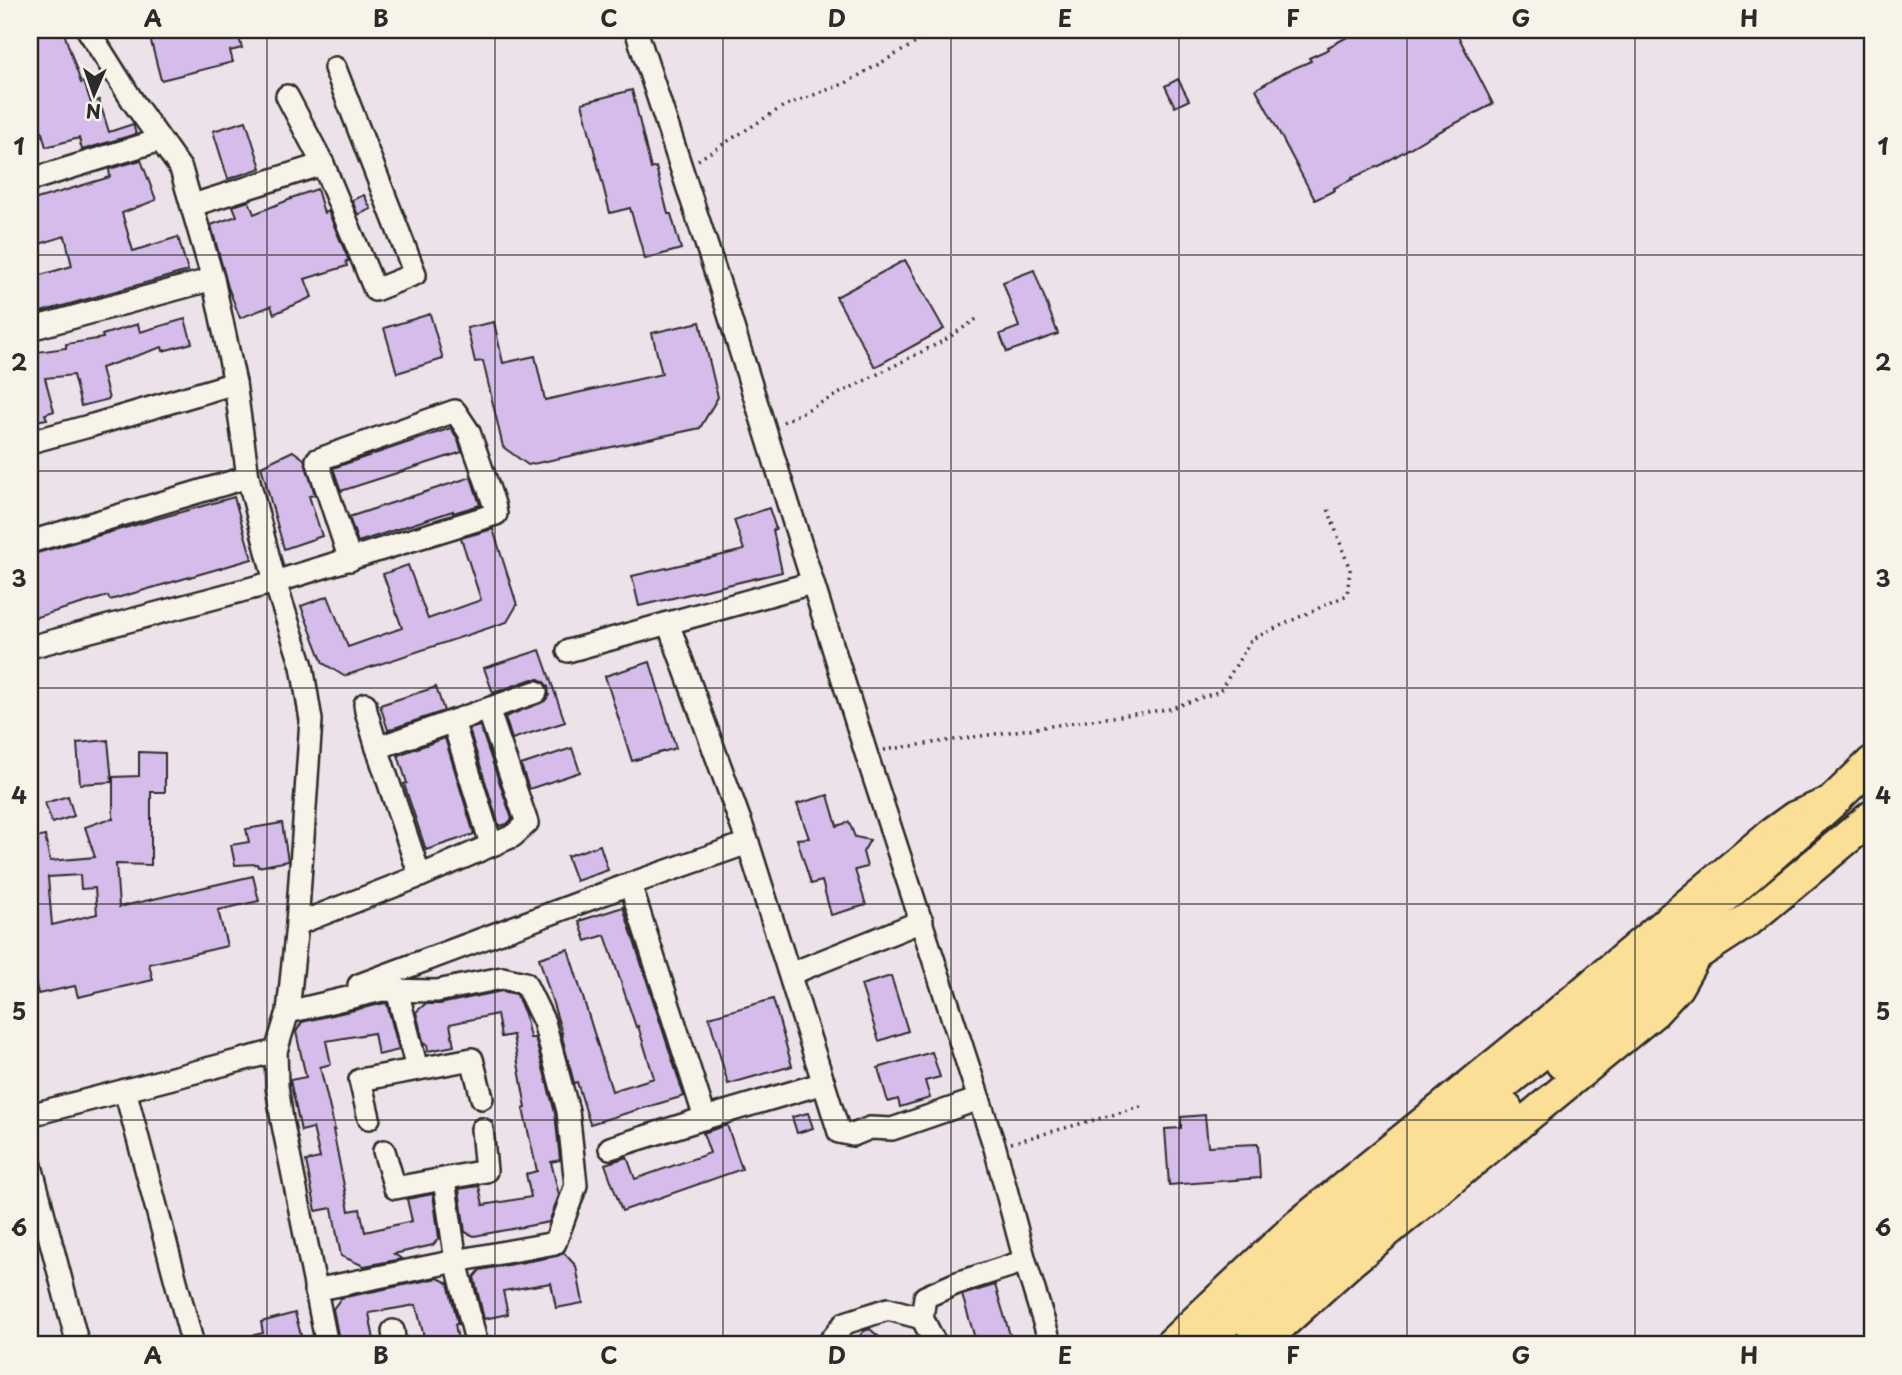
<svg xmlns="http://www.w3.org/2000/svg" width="1902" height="1375" viewBox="0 0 1902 1375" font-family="'Playpen Sans',sans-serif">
  <rect width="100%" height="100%" fill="#ede2e9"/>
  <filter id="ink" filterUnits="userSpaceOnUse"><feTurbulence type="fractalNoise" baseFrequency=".0143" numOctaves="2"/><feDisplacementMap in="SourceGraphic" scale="14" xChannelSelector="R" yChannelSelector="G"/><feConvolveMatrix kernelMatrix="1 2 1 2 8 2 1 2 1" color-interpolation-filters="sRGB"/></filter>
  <g filter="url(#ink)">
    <!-- building -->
    <g fill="#d6bcea" stroke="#2b2b2b" stroke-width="2" fill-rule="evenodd">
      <polygon points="30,30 63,30 81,83 84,82 91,103 99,100 109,132 133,124 136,134 82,150 79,138 46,147 30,90"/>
      <polygon points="148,30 237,30 242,48 230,51 233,62 161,80"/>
      <polygon points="1361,30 1455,30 1493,104 1427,138 1381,165 1352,178 1353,179 1334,188 1335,190 1315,200 1256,89 1283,73 1311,61 1309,58 1329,49 1328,47"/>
      <polygon points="1178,79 1189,100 1175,107 1165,86"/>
      <polygon points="632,90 651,169 656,167 668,214 671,214 681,249 645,259 630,208 610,213 582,103"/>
      <polygon points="246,121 261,168 228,179 213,131"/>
      <polygon points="141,160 156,200 122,213 133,251 178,237 188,271 30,315 30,278 72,266 65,236 30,247 30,201 110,177 109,169"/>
      <polygon points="317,189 324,213 328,211 349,261 346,261 347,266 305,279 312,297 274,314 271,306 240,318 228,287 211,225 237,216 233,206 249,201 254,214 291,199 291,198"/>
      <polygon points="364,195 371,209 358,215 352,200"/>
      <polygon points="905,260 944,329 875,367 836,297"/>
      <polygon points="1034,270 1058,334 1007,352 1000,334 1019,327 1003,282"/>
      <polygon points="430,314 443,359 397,373 384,328"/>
      <polygon points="185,319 192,343 163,351 162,347 101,368 109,399 81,406 73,375 45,378 54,411 45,414 47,419 30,422 30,353 66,348 66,344 103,338 102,335 138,324 140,332"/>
      <polygon points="494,322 503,363 535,356 545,400 662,374 652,333 700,322 718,397 700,428 528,465 503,447 483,361 475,362 467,328"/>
      <polygon points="451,428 457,438 462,452 341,491 333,468"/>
      <polygon points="293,451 304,459 315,495 309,496 322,536 284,549 261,466"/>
      <polygon points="471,477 480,505 453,513 453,511 358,542 349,517"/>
      <polygon points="234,497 252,559 110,600 108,596 30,619 30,555"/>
      <polygon points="769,508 776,529 773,530 782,572 639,606 632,576 744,550 734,520"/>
      <polygon points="493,529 517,605 507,622 344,676 323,663 301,606 328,596 348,647 402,628 383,574 408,565 428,619 481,600 461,538"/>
      <polygon points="540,650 565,722 512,739 505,717 545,701 549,695 548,687 544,682 539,679 532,679 493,693 484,668"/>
      <polygon points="650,662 676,748 632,761 605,676"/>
      <polygon points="436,687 444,711 388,730 380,705"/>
      <polygon points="480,726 512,819 507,824 499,826 469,729"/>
      <polygon points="445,738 474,834 426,850 404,784 407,783 398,755"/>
      <polygon points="108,740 112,782 80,784 77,743"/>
      <polygon points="572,748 580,772 529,789 521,765"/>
      <path d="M139 752 165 753V792H151V865L116 864 119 907 253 876 259 901 218 910 227 946 149 964 153 980 78 997 75 986 38 994 30 958V839L45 836 50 861 95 857 85 827 105 820 113 819V777L139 776ZM80 875 81 889 95 888 97 914 52 925 48 877Z"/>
      <polygon points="828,795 837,826 849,822 855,837 870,840 863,852 867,867 855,870 866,905 831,915 822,881 811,884 797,839 809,838 797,804"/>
      <polygon points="68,796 74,816 52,823 45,803"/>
      <polygon points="282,823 288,861 258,867 257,864 235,865 231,845 249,842 246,829"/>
      <polygon points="600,845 608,870 576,881 567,856"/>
      <polygon points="623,907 684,1096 590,1124 577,1082 574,1083 561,1033 562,1033 539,958 568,949 612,1091 654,1078 638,1026 636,1027 605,935 586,941 579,921"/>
      <polygon points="891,976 908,1031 879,1041 861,985"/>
      <polygon points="502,991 516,994 525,1014 530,1038 535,1038 555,1113 560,1160 551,1162 559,1195 549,1222 474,1236 465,1232 459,1189 479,1186 483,1205 531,1197 526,1174 537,1171 523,1109 526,1108 513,1035 501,1037 497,1014 450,1024 454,1046 428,1051 427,1044 424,1045 416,1012 425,1004 440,1004"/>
      <polygon points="773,999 792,1066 728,1084 709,1017"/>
      <polygon points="385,1003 387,1004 399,1050 378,1055 374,1033 326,1041 331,1064 320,1067 335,1130 333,1130 349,1211 360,1209 365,1232 412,1221 407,1199 433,1194 439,1238 433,1245 394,1254 402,1259 364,1266 341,1256 332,1208 316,1211 306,1161 320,1158 313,1128 301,1131 290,1080 306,1077 296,1032 302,1022"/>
      <polygon points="932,1052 940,1077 925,1081 930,1098 900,1107 898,1099 888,1102 878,1068"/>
      <polygon points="808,1113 813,1128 797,1133 792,1117"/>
      <polygon points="1205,1115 1208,1146 1258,1144 1260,1178 1169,1185 1165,1129 1181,1128 1181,1117"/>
      <polygon points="727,1125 742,1169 622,1211 605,1164 627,1157 635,1179 710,1153 703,1133"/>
      <polygon points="564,1253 576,1266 583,1303 556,1308 551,1283 503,1291 508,1314 484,1319 474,1277 480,1270 557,1256"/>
      <polygon points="438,1278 448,1283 458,1324 455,1324 459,1345 426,1345 416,1305 369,1313 375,1345 340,1345 333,1309 341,1298"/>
      <polygon points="995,1285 1013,1345 977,1345 962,1295"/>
      <polygon points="295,1313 302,1339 279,1345 233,1345 233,1340 263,1333 261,1322"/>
      <polygon points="870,1329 888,1345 851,1345 864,1331"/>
    </g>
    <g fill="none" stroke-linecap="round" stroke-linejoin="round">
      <defs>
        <g id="minor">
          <polyline points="88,30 134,103 181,169 213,279 235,383 248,477 275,582 302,666 311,720 297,924 288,1012 276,1051 277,1086 282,1120 327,1345"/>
          <polyline points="636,30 721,289 866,753 995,1148 1025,1261 1051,1345"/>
          <polyline points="287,96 323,164 375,290 415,274 335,68"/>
          <polyline points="30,180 160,140"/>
          <polyline points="193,205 323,164"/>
          <polyline points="30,329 213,279"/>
          <polyline points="30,442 93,425 235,383"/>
          <polyline points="30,542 248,477"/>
          <polyline points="668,623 748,843 839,1132 853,1135 870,1128 892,1129 979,1099"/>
          <polyline points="30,647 275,582 496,514 494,504 469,432 455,411 317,460 350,560"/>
          <polyline points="568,651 812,583"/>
          <polyline points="365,704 366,711 377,748 420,876"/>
          <polyline points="453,721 491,844"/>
          <polyline points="377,748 536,692"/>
          <polyline points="630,884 705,1118"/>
          <polyline points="297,924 420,876 513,836 527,823 488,709"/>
          <polyline points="790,974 922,921"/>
          <polyline points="359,985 630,884 748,843"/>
          <polyline points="397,990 417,1069"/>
          <polyline points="288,1012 382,990 437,991 502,978 525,983 544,1022 568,1111 576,1185 555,1243 456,1261 315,1290"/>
          <polyline points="125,1090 193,1345"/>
          <polyline points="30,1115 276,1051"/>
          <polyline points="369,1118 360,1080 472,1059 482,1098"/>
          <polyline points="610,1148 705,1118 824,1083"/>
          <polyline points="384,1151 395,1188 486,1171 482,1129"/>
          <polyline points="30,1162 78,1345"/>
          <polyline points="444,1180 456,1261 477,1345"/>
          <polyline points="393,1331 395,1345"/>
          <polyline points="827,1345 845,1323 888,1309 922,1318"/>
          <polyline points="936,1345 922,1318 925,1297 957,1283 1025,1261"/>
        </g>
        <g id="major">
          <polyline points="1168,1345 1297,1224 1548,1020 1769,834 1794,816 1823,804"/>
          <polyline points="1261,1345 1351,1263 1655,1013 1678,988 1694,960"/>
        </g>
        <g id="highway">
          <polyline points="1562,1063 1696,954 1747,921 1872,817"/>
          <polyline points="1252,1325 1361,1226 1506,1109"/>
          <polyline points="1202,1345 1292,1257 1342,1211 1508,1080 1630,980 1833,801 1872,763"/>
        </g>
      </defs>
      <!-- minor casing -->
      <use href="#minor" stroke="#2b2b2b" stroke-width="26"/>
      <!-- major casing -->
      <use href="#major" stroke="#2b2b2b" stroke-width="33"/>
      <!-- highway casing -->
      <use href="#highway" stroke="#2b2b2b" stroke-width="37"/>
      <!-- path -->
      <g stroke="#2b2b2b" stroke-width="3.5" stroke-dasharray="2 5" stroke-linecap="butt">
        <polyline points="698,160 784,106 846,83 938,30"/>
        <polyline points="783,422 945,340 978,318"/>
        <polyline points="884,750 1169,709 1220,691 1252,639 1347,595 1350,570 1327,506"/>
        <polyline points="1011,1143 1144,1106"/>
      </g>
      <!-- minor -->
      <use href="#minor" stroke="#f7f3e8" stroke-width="21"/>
      <!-- major -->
      <use href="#major" stroke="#fbdf96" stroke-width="28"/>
      <!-- highway -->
      <use href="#highway" stroke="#fbdf96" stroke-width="32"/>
    </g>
  </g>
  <!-- grid -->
  <path fill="none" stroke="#2b2b2b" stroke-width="2" stroke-opacity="0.55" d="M267 30V1345M495 30V1345M723 30V1345M951 30V1345M1179 30V1345M1407 30V1345M1635 30V1345M30 255H1872M30 471H1872M30 688H1872M30 904H1872M30 1120H1872"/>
  <!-- margin -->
  <rect width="1902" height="1375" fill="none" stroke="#f7f3e8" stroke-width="77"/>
  <!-- north arrow -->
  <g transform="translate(94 94) rotate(182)" stroke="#f7f3e8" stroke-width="5" paint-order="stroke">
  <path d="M0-5L12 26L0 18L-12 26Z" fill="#2b2b2b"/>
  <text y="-10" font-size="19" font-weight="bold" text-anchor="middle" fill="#2b2b2b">N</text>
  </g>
  <rect x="38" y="38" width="1826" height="1298" fill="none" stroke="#2b2b2b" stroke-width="2.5"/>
  <g font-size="23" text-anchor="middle" font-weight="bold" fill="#2b2b2b">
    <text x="153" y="27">A</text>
    <text x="381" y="27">B</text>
    <text x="609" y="27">C</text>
    <text x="837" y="27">D</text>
    <text x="1065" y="27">E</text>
    <text x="1293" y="27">F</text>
    <text x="1521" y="27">G</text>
    <text x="1749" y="27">H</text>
    <text x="19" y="155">1</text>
    <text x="1883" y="155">1</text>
    <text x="19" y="371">2</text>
    <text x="1883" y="371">2</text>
    <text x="19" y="587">3</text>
    <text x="1883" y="587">3</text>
    <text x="19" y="804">4</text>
    <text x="1883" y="804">4</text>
    <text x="19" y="1020">5</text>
    <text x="1883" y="1020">5</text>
    <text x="19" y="1236">6</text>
    <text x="1883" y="1236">6</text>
    <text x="153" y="1364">A</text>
    <text x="381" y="1364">B</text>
    <text x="609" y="1364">C</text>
    <text x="837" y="1364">D</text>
    <text x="1065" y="1364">E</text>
    <text x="1293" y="1364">F</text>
    <text x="1521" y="1364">G</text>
    <text x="1749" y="1364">H</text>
  </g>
</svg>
